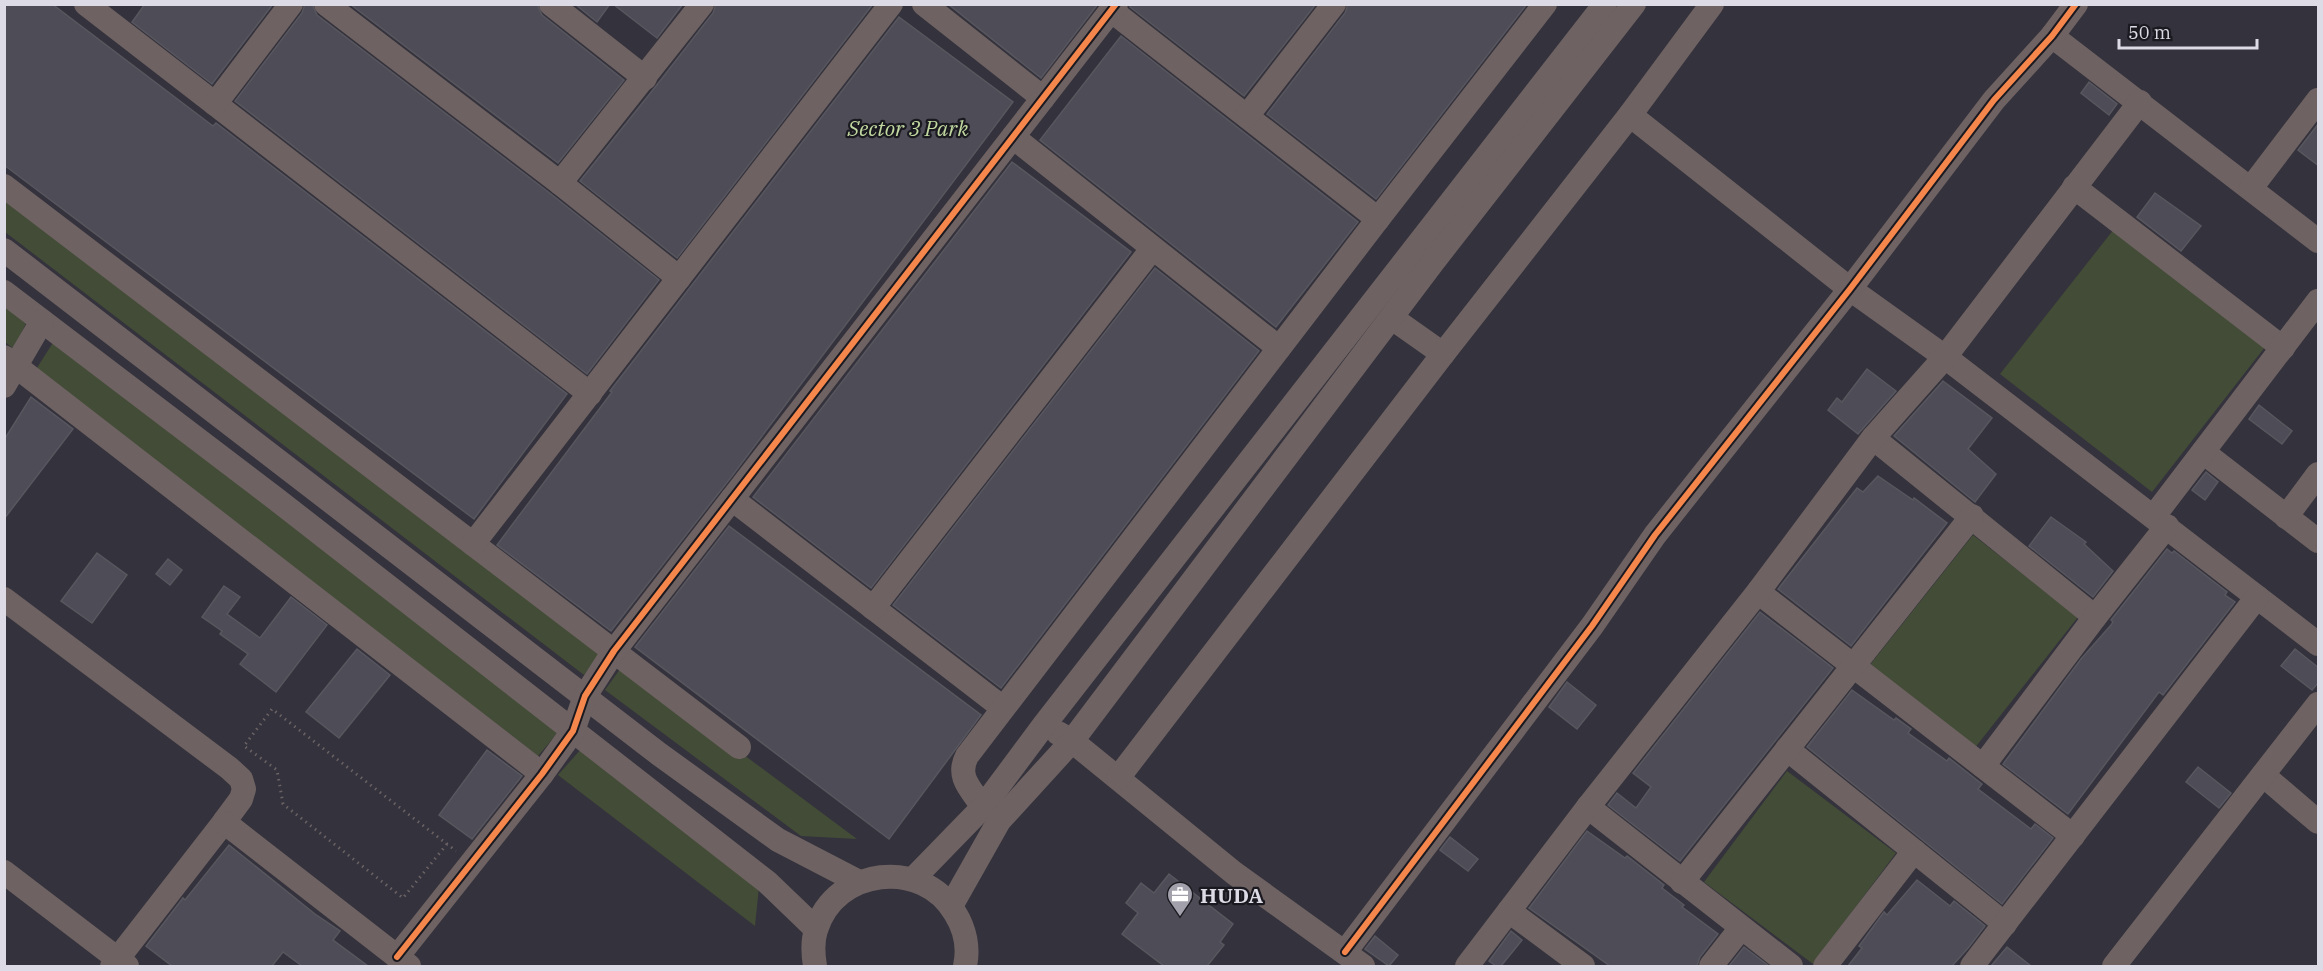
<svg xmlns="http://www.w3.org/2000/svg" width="2323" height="971" viewBox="0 0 2323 971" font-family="'IBM Plex Serif',serif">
  <rect width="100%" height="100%" fill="#34323c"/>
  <!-- green -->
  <g fill="#434c37">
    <polygon points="4,195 602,650 584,675 5,232"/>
    <polygon points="2114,229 2265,347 2152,492 2000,374"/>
    <polygon points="4,306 26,323 14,349 5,342"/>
    <polygon points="54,341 560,730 538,756 35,371"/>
    <polygon points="1973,535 2078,617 1974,749 1869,666"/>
    <polygon points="623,665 857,839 801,836 605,690"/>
    <polygon points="582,748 759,887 755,926 558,775"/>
    <polygon points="1787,771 1896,853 1813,964 1704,882"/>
  </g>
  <!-- building -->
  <g fill="#4e4d57" stroke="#58565e" stroke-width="1.5">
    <polygon points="4,4 52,4 213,126 216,123 567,394 474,519 4,165"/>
    <polygon points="145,4 273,4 212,84 132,22"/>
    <polygon points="305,4 312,4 317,15 551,194 659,280 587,374 235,101 302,13"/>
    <polygon points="350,4 537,4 542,15 624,80 558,163"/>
    <polygon points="575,4 610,4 597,22"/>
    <polygon points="613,4 683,4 657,38"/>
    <polygon points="716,4 873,4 677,258 580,181 656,86 713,13"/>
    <polygon points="948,4 1098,4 1041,78"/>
    <polygon points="1130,4 1316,4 1244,96 1130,7"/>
    <polygon points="1348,4 1527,4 1376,199 1267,114 1345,13"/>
    <polygon points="899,17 1013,102 732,476 611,631 497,545 612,392 610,391"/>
    <polygon points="1121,36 1358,222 1276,327 1040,140"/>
    <polygon points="2089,82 2117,104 2109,115 2081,93"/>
    <polygon points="2319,123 2319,166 2298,150"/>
    <polygon points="1012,162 1131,252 871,588 753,497"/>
    <polygon points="2155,193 2201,226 2181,251 2137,217"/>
    <polygon points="1155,268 1259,351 1001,688 893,605"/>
    <polygon points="1867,369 1896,391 1858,434 1828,410 1837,398 1842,402"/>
    <polygon points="1943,381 1992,418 1968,449 1996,474 1975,502 1894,436"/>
    <polygon points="31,397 73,429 4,519 4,440"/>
    <polygon points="2259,405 2292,431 2282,444 2249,419"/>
    <polygon points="2206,472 2218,482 2205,500 2192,490"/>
    <polygon points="1878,476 1913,500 1914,498 1947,523 1851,646 1778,589 1857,488 1863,492"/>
    <polygon points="2051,517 2086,542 2084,544 2113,571 2093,597 2029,546"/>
    <polygon points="729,526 981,715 889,839 635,647"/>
    <polygon points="2167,549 2172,553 2174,551 2227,592 2225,595 2235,602 2163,695 2159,692 2068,814 2003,764 2081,659 2111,625 2113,622 2111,620"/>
    <polygon points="97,553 127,575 92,623 61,601"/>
    <polygon points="168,559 182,570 170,585 156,574"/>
    <polygon points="224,586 240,597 227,614 260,638 291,597 327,625 276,692 240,664 248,654 220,634 222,631 202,617"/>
    <polygon points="1760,612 1833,668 1680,861 1608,805 1617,793 1636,808 1651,787 1633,773"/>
    <polygon points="357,649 390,675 339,738 306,712"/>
    <polygon points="2295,649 2319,668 2319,682 2312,690 2281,666"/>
    <polygon points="1567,682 1596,705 1577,729 1549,707"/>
    <polygon points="1852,690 1894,720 1896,718 1911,729 1908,733 1947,761 1949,758 1982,784 1978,789 2031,829 2035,824 2053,838 2002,904 1807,747"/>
    <polygon points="487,750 522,776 472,839 439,815"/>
    <polygon points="2198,767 2231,793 2219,808 2186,782"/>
    <polygon points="1587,831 1625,858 1627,856 1664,885 1662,888 1684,905 1682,907 1718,934 1700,957 1697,966 1610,966 1529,908"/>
    <polygon points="1450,837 1478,859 1468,871 1440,850"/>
    <polygon points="229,845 315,914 340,931 333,940 368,966 302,966 283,952 272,966 172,966 146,946 183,898 185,900"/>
    <polygon points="1169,874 1233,924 1220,942 1224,945 1207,966 1164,966 1122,934 1138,913 1126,903 1141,883 1154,893"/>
    <polygon points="1917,880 1950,906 1954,901 1985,926 1969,947 1952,966 1848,966 1862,948 1859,946 1884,912 1887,915"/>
    <polygon points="1511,931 1522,940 1501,966 1496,966 1489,961"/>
    <polygon points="1375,936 1398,955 1389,966 1365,949"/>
    <polygon points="1744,947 1769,966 1729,966"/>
    <polygon points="2007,947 2031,966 1991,966"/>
  </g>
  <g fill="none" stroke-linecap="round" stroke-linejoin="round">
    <!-- path -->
    <polyline stroke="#6a6265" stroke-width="3" stroke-dasharray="1.5 4.5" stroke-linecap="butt" points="447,844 403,898 283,804 277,770 244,746 272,709 447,844 456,851"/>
    <!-- minor -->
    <g stroke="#6e6262" stroke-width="24">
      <polyline points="86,4 590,394"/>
      <polyline points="326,4 560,183 679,278"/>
      <polyline points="551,4 645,78"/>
      <polyline points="924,4 1043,98"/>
      <polyline points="1112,11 1378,219"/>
      <polyline points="2052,36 2318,241"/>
      <polyline points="215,104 291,4"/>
      <polyline points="1630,115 1850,289 1945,357 2318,644"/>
      <polyline points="1247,116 1334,4"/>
      <polyline points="1013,137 1279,348"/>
      <polyline points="560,183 702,4"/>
      <polyline points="4,186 739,747"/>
      <polyline points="2074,187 2283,348"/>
      <polyline points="2251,188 2318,100"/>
      <polyline points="4,250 659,754 778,840 859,882"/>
      <polyline points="4,292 276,499 767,882 816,929"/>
      <polyline points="1392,318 1443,354"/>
      <polyline points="4,357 542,774"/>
      <polyline points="4,386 42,321"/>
      <polyline points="1873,438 2095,617"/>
      <polyline points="2203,452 2318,541"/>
      <polyline points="732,499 1003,708"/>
      <polyline points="2154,516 2318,301"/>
      <polyline points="2286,517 2318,474"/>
      <polyline points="473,544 891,4"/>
      <polyline points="1758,592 2073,836"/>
      <polyline points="4,599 229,768 241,779 244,789 241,799 224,822 112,966"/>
      <polyline points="873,608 1152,249"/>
      <polyline points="1058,733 1072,741 1234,873 1363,966"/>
      <polyline points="1787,749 2005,924"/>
      <polyline points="1983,766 2095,617 2167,526"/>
      <polyline points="2263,775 2318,822"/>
      <polyline points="1118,778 1443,354 1630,115 1712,4"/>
      <path d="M983 807C971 789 956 777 967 756L1378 219 1545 4"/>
      <polyline points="1588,807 1791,966"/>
      <polyline points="224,822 409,966"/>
      <polyline points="4,872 127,966"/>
      <polyline points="913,879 983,807 1044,725 1605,4"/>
      <polyline points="1682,882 1972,516"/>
      <polyline points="951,906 999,821 1072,741 1433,262 1634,4"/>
      <polyline points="1509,911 1583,966"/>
      <polyline points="1345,952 1592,626 1655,535 1850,289 1994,100 2052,36 2076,4"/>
      <polyline points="397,957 542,774 573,731 585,696 614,651 1116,4"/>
      <path d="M815 966C813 954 812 942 816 930 835 867 923 858 955 913 965 929 969 948 965 966"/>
      <polyline points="1467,966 1588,807 1758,592 1873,438 1945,357 2140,102"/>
      <polyline points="1711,966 1741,928"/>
      <polyline points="1825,966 1914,851"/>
      <polyline points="1972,966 2257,597"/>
      <polyline points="2114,966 2318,704"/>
    </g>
    <defs>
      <g id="cycleway">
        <polyline points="1345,952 1592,626 1655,535 1850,289 1994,100 2052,36 2076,4"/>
        <polyline points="397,957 542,774 573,731 585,696 614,651 1116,4"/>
      </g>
    </defs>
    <!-- cycleway casing -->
    <use href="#cycleway" stroke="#1a1920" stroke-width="10"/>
    <!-- cycleway -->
    <use href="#cycleway" stroke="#f5874c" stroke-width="6"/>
  </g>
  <!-- icons -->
  <defs>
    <symbol id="office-pin" viewBox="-11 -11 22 30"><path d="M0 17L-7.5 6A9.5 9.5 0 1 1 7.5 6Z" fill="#a2a0aa" stroke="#1a1920"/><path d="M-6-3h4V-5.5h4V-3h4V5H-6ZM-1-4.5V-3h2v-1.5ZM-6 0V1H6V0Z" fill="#fff"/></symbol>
  </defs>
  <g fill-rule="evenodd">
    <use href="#office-pin" x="1165" y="880" width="30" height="40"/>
  </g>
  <g text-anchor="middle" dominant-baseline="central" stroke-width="4.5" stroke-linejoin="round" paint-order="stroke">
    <!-- park labels -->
    <g font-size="21" font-style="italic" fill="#c1d9a0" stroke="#1a1920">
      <text x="908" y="128">Sector 3 Park</text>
    </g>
    <!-- poi labels -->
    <g font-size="21" font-weight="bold" fill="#dddce6" stroke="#1a1920" text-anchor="start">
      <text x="1200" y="895">HUDA</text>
    </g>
  </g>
  <!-- border -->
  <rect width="2323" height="971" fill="none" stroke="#dddce6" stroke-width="12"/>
  <!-- scale -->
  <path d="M2119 39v9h138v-9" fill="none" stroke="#dddce6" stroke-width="3"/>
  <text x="2128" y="39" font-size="18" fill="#dddce6" stroke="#1a1920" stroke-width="4.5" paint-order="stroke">50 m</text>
</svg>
